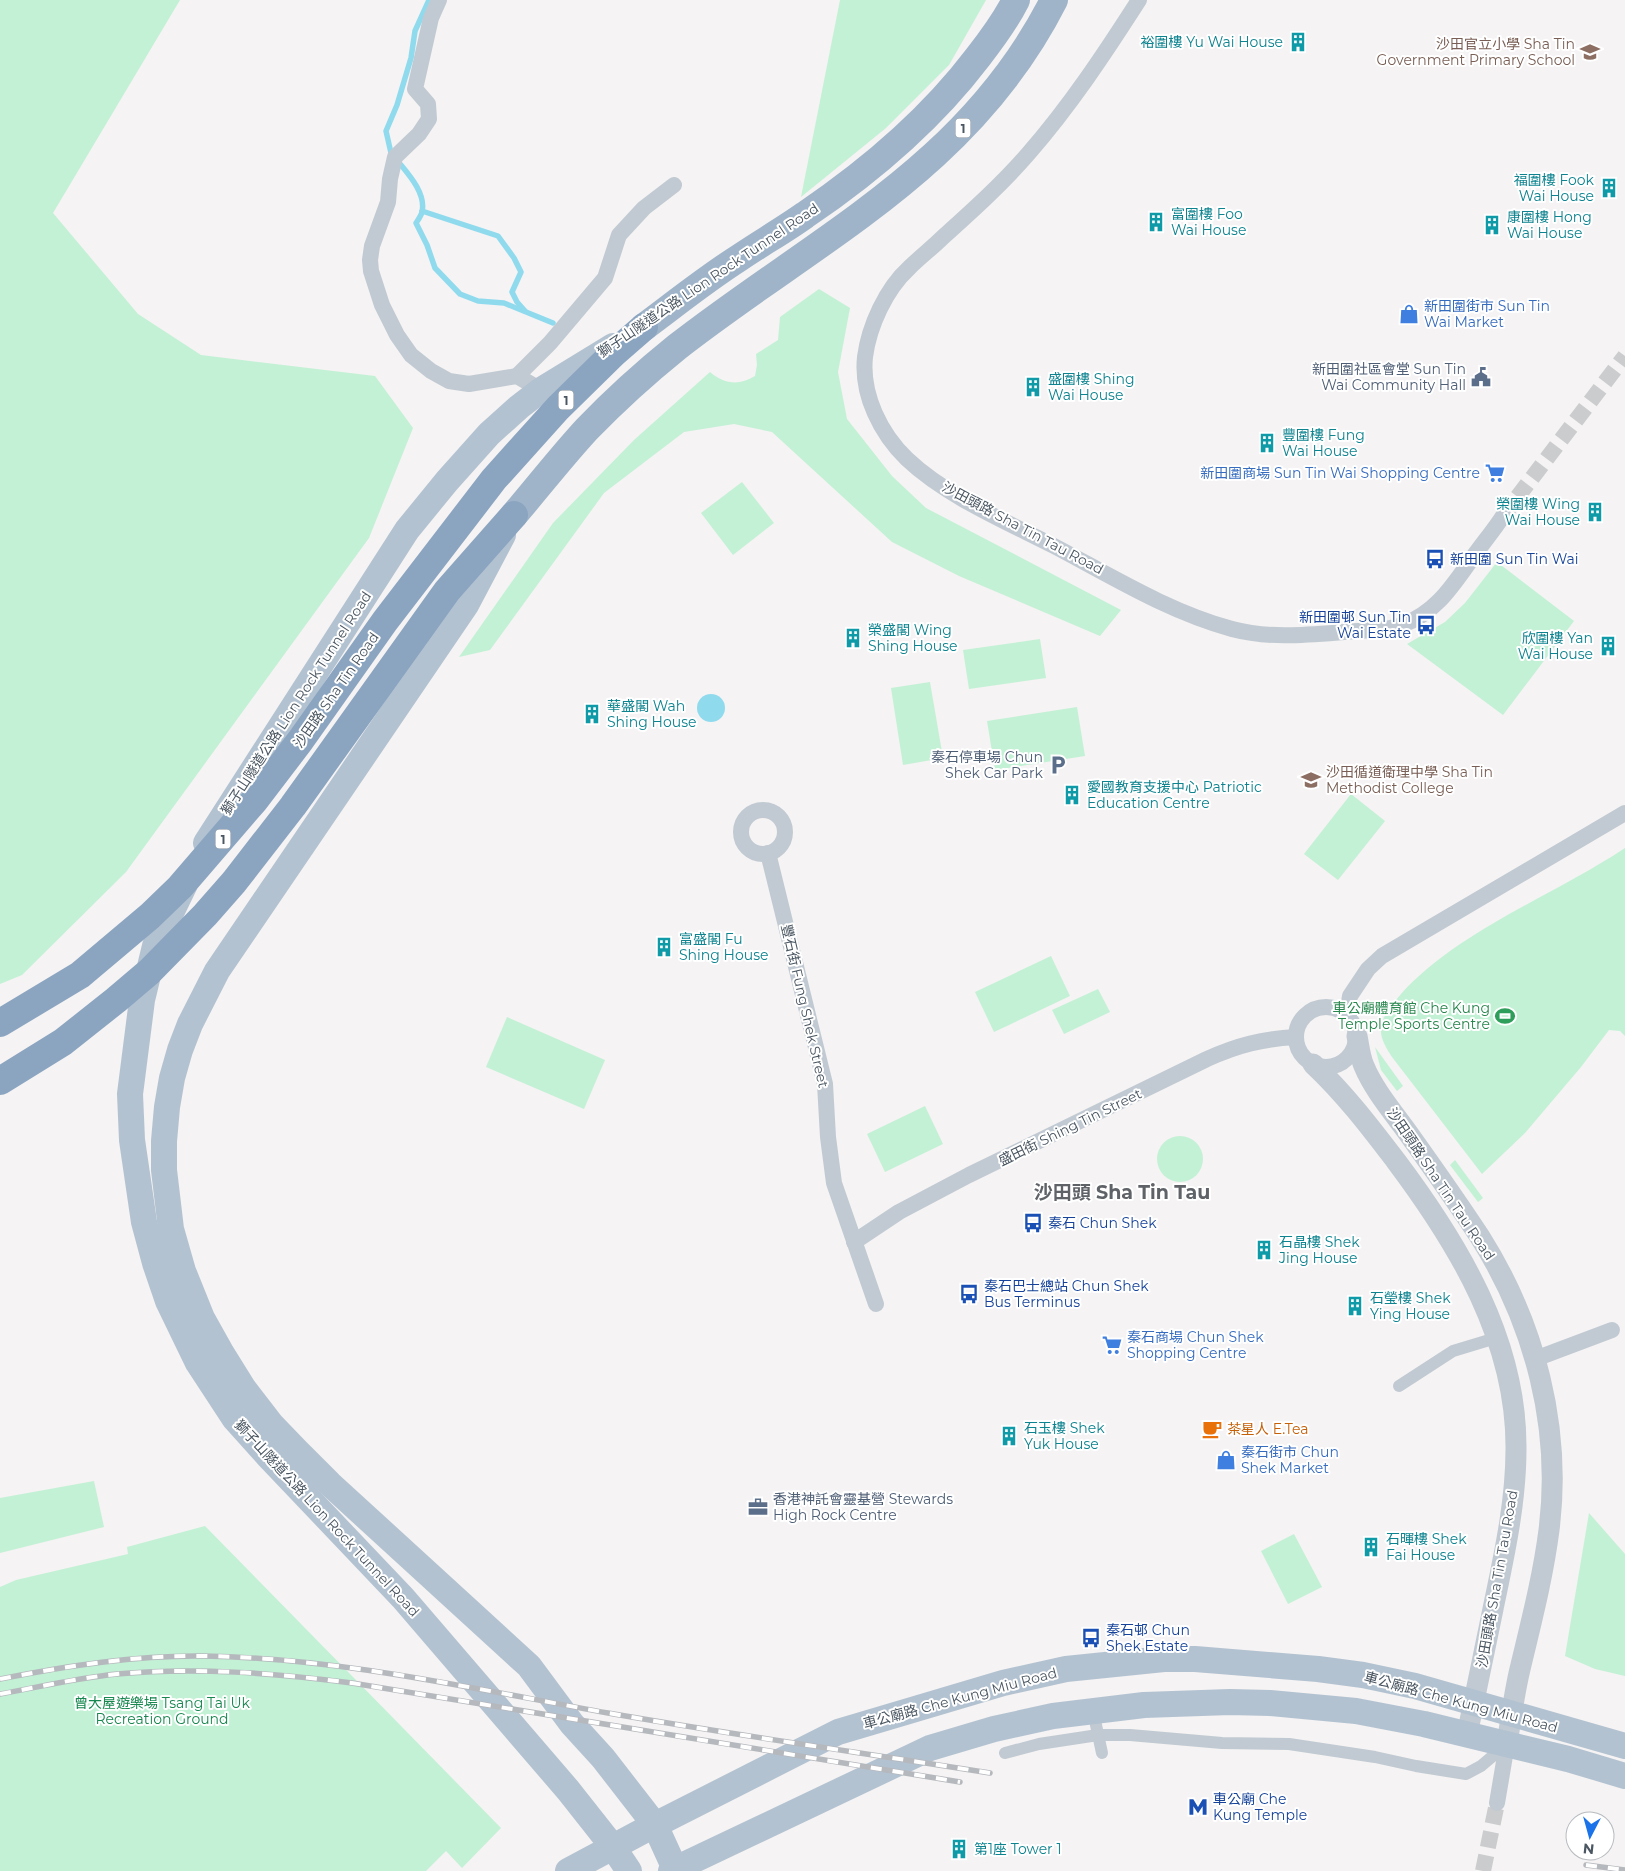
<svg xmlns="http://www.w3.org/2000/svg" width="1625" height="1871" viewBox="0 0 1625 1871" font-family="Montserrat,'Noto Sans TC',sans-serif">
  <rect width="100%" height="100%" fill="#f5f3f3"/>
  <!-- green -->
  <g fill="#c3f1d5">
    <polygon points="0,0 180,0 53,213 138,314 201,355 375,376 413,428 369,538 126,872 22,975 0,984"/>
    <polygon points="840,0 986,0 949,65 886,128 801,197"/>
    <path d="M819 289 850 308 838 372 847 419 892 476 926 508 1121 610 1100 636 959 576 892 542 772 432 734 424 684 432 604 493 490 650 459 657 553 523 634 440 710 372C724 384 739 386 755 376L757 365 756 354 778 340 780 317Z"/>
    <polygon points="742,482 774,523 733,555 701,513"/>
    <polygon points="1497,562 1574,621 1503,715 1407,644 1445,622 1465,603"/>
    <polygon points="1040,639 1046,678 969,689 963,650"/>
    <polygon points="930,682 943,758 903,765 891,688"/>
    <polygon points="1077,707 1085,756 995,770 987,721"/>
    <polygon points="1351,794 1385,821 1338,880 1304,854"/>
    <path d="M1625 848V1036L1620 1031 1609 1030 1581 1067 1525 1133 1482 1174 1392 1057C1385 1046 1378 1035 1382 1022 1386 1012 1394 1002 1401 994 1459 930 1553 896 1625 848Z"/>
    <polygon points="1051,956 1070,996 994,1032 975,992"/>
    <polygon points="1098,989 1110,1012 1064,1034 1052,1010"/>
    <polygon points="507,1017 605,1060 584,1109 486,1067"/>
    <polygon points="1375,1047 1403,1086 1397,1091 1381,1070"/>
    <polygon points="925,1106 943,1144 885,1172 867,1134"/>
    <circle cx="1180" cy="1159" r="23"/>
    <polygon points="1455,1160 1483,1198 1478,1202 1450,1165"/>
    <polygon points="94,1481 104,1527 0,1553 0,1498"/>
    <polygon points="1589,1513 1625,1554 1625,1676 1595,1669 1565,1656"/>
    <polygon points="205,1526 501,1828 462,1868 446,1851 426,1871 0,1871 0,1587 16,1580 128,1554 127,1547"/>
    <polygon points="1294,1534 1322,1587 1288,1604 1261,1551"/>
  </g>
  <!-- water -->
  <circle fill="#90daee" cx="711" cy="708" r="14"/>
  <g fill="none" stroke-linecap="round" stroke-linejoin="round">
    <!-- stream -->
    <g stroke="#90daee" stroke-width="5.5">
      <polyline points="391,153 386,131 397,105 411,58 415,31 429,0"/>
      <path d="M401 165C411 177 426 195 422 212 421 216 418 220 416 223L427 245 435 268 460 294 478 301 504 303 553 323"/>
      <polyline points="422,211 498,236 514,258 521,272 512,292 517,302 525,311"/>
    </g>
    <!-- minor-tunnel -->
    <g stroke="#caccce" stroke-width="16" stroke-dasharray="16 8" stroke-linecap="butt">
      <polyline points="1503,516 1625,356"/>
      <polyline points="1483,1871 1497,1803"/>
    </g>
    <!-- pedestrian -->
    <g stroke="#c1cad2" stroke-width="12">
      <polyline points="1399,1386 1453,1351 1496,1338"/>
      <polyline points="1093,1711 1102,1753"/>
      <polyline points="1005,1753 1039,1744 1098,1735 1130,1735 1222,1743 1289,1744 1375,1757 1416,1766 1466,1774 1481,1766 1507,1744"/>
    </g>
    <!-- minor -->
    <g stroke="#c1cad2" stroke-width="16">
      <polyline points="439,0 431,18 415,89 428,104 429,119 419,134 395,157 390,179 388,202 372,246 370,260 371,271 382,305 397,335 411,355 431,371 449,381 469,384 517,376 541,390"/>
      <path d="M1139 0C1105 53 1070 106 1028 154 1002 184 972 211 942 238 932 248 920 257 909 268 886 289 869 326 865 357 861 395 881 434 907 459 946 496 1007 522 1054 546 1111 576 1169 612 1232 629 1274 640 1315 634 1358 631 1372 630 1388 630 1402 625 1436 613 1453 585 1473 557 1483 543 1494 530 1503 516"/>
      <polyline points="517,376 550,343 605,278 619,235 644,208 674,185"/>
      <circle cx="763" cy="832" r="22"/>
      <polyline points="768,853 825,1084 828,1137 834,1183 876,1304"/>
      <circle cx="1326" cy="1037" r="30"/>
      <polyline points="1347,1014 1350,996 1368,969 1382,956 1625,813"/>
      <path d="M854 1242 899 1212 969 1175 1207 1059C1238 1045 1262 1039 1296 1037"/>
      <polyline points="1535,1359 1612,1330"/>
      <polyline points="1497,1803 1507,1744"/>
    </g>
    <!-- tertiary -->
    <g stroke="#c1cad2" stroke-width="21">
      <path d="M1357 1036C1359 1046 1360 1057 1364 1066 1374 1090 1393 1112 1408 1133 1433 1168 1457 1202 1480 1237 1535 1324 1562 1428 1549 1530 1543 1577 1531 1623 1520 1669 1514 1694 1511 1719 1507 1744"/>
      <path d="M1313 1064C1345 1094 1370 1127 1396 1161 1459 1245 1517 1341 1516 1449 1516 1503 1504 1556 1493 1609 1484 1651 1476 1693 1467 1735"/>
    </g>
    <!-- primary -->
    <g stroke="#b3c2d1" stroke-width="26">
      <polyline points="503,535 466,605 217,971 190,1024 180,1050 172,1078 167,1107 164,1141 164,1170 171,1229 183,1271 202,1318 221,1352 244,1389 271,1424 297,1451 330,1484 529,1666 572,1724 603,1758 655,1825 675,1869"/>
      <polyline points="206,843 407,530 447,481 489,434 519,407 541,390 613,346"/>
      <polyline points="185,884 155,946 142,1000 130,1094 132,1140 144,1222 155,1263 168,1301 198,1363 234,1418 269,1457 403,1598 568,1790 613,1847 629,1871"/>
      <polyline points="568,1871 641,1832 838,1732 1003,1683 1066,1669 1164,1659 1195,1659 1318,1669 1363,1675 1415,1686 1625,1746"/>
      <polyline points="671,1871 930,1748 994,1729 1053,1716 1144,1705 1230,1702 1270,1703 1356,1711 1424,1724 1568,1759 1625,1776"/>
    </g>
    <!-- trunk -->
    <g stroke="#9fb4c9" stroke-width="28">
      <path d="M644 327C675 304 706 279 739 258 761 243 784 230 805 215 870 171 931 119 978 57 992 39 1006 20 1016 0"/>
      <path d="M514 515C538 487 562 456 587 429 615 400 646 372 677 347 818 237 969 168 1054 0"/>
    </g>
    <!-- motorway -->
    <g stroke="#8ba5c1" stroke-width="28">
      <polyline points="0,1023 80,975 150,916 180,887 255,800 300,741 385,621 494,479 558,408 613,354 644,327"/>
      <polyline points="0,1081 63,1042 116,1000 149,972 205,915 234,882 293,806 447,591 514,515"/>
    </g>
    <defs>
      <g id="rail">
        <path d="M0 1679C67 1666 136 1655 204 1656 340 1658 474 1689 608 1713 735 1735 863 1753 990 1773"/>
        <path d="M0 1694C39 1687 77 1678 117 1674 196 1667 274 1673 352 1683L960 1782"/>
        <polyline points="1586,1865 1625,1870"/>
      </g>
    </defs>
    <!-- rail casing -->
    <use href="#rail" stroke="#b5b8bd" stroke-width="5.5"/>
    <!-- rail -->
    <use href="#rail" stroke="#fff" stroke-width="4" stroke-dasharray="11" stroke-linecap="butt"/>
  </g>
  <!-- icons -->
  <defs>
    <symbol id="building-bare" viewBox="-9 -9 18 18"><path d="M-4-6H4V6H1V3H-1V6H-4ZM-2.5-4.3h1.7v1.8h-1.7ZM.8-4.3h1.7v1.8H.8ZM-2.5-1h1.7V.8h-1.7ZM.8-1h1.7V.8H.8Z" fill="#0f9aa8" stroke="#fff" stroke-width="2.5" paint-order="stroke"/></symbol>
    <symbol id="school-bare" viewBox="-9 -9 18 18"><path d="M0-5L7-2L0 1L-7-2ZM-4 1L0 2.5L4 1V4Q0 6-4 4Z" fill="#8d6e63" stroke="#fff" stroke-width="2.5" paint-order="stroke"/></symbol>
    <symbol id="shop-bare" viewBox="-9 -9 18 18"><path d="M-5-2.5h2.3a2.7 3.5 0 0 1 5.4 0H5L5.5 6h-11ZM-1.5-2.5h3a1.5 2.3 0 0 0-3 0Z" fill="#3f7fe0" stroke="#fff" stroke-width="2.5" paint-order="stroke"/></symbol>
    <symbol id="civic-bare" viewBox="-9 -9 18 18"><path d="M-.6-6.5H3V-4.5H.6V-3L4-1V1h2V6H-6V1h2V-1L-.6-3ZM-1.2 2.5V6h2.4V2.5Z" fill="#5c6f8a" stroke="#fff" stroke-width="2.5" paint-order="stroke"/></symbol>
    <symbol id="supermarket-bare" viewBox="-9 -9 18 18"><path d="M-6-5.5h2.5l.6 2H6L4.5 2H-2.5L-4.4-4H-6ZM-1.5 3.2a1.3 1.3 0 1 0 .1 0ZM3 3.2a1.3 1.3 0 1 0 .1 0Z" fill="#3f7fe0" stroke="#fff" stroke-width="2.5" paint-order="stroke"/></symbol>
    <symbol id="bus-bare" viewBox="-9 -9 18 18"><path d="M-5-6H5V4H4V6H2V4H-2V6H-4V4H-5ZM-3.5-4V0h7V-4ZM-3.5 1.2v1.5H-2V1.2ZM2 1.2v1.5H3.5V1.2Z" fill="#1a4fb4" stroke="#fff" stroke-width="2.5" paint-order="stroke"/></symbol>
    <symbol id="parking-bare" viewBox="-9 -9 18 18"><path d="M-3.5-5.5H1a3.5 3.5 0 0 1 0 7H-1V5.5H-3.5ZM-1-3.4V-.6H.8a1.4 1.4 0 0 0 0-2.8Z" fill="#5c6f8a" stroke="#fff" stroke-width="2.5" paint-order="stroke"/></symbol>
    <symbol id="stadium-bare" viewBox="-9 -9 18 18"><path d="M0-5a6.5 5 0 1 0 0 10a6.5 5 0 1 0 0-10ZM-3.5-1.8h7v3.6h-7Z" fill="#2e9e5b" stroke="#fff" stroke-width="2.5" paint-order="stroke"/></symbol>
    <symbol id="cafe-bare" viewBox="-9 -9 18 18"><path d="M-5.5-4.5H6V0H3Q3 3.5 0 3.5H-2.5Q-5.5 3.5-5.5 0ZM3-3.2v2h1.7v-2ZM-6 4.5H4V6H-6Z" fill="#e8710a" stroke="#fff" stroke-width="2.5" paint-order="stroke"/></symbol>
    <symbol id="office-bare" viewBox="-9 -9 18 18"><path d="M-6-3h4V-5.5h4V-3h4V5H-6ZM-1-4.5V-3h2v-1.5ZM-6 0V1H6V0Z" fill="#5c6f8a" stroke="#fff" stroke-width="2.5" paint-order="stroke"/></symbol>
    <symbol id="metro-bare" viewBox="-9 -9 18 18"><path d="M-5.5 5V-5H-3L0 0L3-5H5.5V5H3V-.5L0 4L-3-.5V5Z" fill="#1a4fb4" stroke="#fff" stroke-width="2.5" paint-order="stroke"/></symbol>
  </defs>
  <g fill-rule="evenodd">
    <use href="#building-bare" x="1284" y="28" width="28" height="28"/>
    <use href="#school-bare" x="1576" y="38" width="28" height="28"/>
    <use href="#building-bare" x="1595" y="174" width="28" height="28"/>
    <use href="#building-bare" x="1142" y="208" width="28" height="28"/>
    <use href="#building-bare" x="1478" y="211" width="28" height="28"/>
    <use href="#shop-bare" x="1395" y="300" width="28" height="28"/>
    <use href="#civic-bare" x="1467" y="363" width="28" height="28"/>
    <use href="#building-bare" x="1019" y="373" width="28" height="28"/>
    <use href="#building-bare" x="1253" y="429" width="28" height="28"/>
    <use href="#supermarket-bare" x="1481" y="459" width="28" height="28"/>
    <use href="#building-bare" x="1581" y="498" width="28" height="28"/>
    <use href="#bus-bare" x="1421" y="545" width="28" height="28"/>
    <use href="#bus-bare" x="1412" y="611" width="28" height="28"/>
    <use href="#building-bare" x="839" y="624" width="28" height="28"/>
    <use href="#building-bare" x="1594" y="632" width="28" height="28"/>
    <use href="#building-bare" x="578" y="700" width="28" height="28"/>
    <use href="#parking-bare" x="1044" y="751" width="28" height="28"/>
    <use href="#school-bare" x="1297" y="766" width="28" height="28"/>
    <use href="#building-bare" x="1058" y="781" width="28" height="28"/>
    <use href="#building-bare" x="650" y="933" width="28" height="28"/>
    <use href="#stadium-bare" x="1491" y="1002" width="28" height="28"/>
    <use href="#bus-bare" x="1019" y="1209" width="28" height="28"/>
    <use href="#building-bare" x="1250" y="1236" width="28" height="28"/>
    <use href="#bus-bare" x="955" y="1280" width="28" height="28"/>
    <use href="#building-bare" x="1341" y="1292" width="28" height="28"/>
    <use href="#supermarket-bare" x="1098" y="1331" width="28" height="28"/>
    <use href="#cafe-bare" x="1198" y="1415" width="28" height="28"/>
    <use href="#building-bare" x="995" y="1422" width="28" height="28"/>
    <use href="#shop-bare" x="1212" y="1446" width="28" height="28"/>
    <use href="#office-bare" x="744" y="1493" width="28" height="28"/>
    <use href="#building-bare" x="1357" y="1533" width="28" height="28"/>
    <use href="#bus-bare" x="1077" y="1624" width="28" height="28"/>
    <use href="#metro-bare" x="1184" y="1793" width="28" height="28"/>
    <use href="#building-bare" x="945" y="1835" width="28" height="28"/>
  </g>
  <g text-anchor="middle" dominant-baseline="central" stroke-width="4" stroke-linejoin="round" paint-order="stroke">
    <!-- shield labels -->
    <g fill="#fff" stroke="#808990" stroke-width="1">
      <rect x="955.5" y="118.5" width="15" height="19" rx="4"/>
      <rect x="558.5" y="390.5" width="15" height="19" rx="4"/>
      <rect x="215.5" y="829.5" width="15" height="19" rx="4"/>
    </g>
    <g font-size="12" font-weight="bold" fill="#4a5661">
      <text x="963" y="128">1</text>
      <text x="566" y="400">1</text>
      <text x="223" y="839">1</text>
    </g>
    <!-- culture labels -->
    <g font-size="14" fill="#0d838f" stroke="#fff" text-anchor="start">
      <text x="1283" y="42" text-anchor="end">裕圍樓 Yu Wai House</text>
      <text x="1594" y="180" text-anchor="end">福圍樓 Fook<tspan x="1594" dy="16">Wai House</tspan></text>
      <text x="1171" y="214">富圍樓 Foo<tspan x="1171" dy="16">Wai House</tspan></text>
      <text x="1507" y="217">康圍樓 Hong<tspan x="1507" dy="16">Wai House</tspan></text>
      <text x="1048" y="379">盛圍樓 Shing<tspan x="1048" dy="16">Wai House</tspan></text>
      <text x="1282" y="435">豐圍樓 Fung<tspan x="1282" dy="16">Wai House</tspan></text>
      <text x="1580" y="504" text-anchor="end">榮圍樓 Wing<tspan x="1580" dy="16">Wai House</tspan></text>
      <text x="868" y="630">榮盛閣 Wing<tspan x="868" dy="16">Shing House</tspan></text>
      <text x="1593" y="638" text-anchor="end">欣圍樓 Yan<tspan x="1593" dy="16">Wai House</tspan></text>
      <text x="607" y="706">華盛閣 Wah<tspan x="607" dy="16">Shing House</tspan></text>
      <text x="1087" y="787">愛國教育支援中心 Patriotic<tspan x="1087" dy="16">Education Centre</tspan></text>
      <text x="679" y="939">富盛閣 Fu<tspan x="679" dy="16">Shing House</tspan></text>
      <text x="1279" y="1242">石晶樓 Shek<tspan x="1279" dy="16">Jing House</tspan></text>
      <text x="1370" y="1298">石瑩樓 Shek<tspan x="1370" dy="16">Ying House</tspan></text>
      <text x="1024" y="1428">石玉樓 Shek<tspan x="1024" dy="16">Yuk House</tspan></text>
      <text x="1386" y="1539">石暉樓 Shek<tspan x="1386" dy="16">Fai House</tspan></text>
      <text x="974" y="1849">第1座 Tower 1</text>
    </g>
    <!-- education labels -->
    <g font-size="14" fill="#785e54" stroke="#fff" text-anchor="end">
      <text x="1575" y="44">沙田官立小學 Sha Tin<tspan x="1575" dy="16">Government Primary School</tspan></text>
      <text x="1326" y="772" text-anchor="start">沙田循道衛理中學 Sha Tin<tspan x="1326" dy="16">Methodist College</tspan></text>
    </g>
    <!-- street labels -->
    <g font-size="14" fill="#4a5661" stroke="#fff">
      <text transform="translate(708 280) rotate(-34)">獅子山隧道公路 Lion Rock Tunnel Road</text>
      <text transform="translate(1023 528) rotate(28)">沙田頭路 Sha Tin Tau Road</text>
      <text transform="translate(336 690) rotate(-55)">沙田路 Sha Tin Road</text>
      <text transform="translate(296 703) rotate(-57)">獅子山隧道公路 Lion Rock Tunnel Road</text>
      <text transform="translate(805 1006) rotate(77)">豐石街 Fung Shek Street</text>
      <text transform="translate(1070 1127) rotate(-26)">盛田街 Shing Tin Street</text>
      <text transform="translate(1441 1184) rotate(56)">沙田頭路 Sha Tin Tau Road</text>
      <text transform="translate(327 1518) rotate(47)">獅子山隧道公路 Lion Rock Tunnel Road</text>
      <text transform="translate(1497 1579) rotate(-80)">沙田頭路 Sha Tin Tau Road</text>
      <text transform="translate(960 1698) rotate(-15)">車公廟路 Che Kung Miu Road</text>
      <text transform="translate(1461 1702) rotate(15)">車公廟路 Che Kung Miu Road</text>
    </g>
    <!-- shop labels -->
    <g font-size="14" fill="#366cbe" stroke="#fff" text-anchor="start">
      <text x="1424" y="306">新田圍街市 Sun Tin<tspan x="1424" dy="16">Wai Market</tspan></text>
      <text x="1480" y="473" text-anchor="end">新田圍商場 Sun Tin Wai Shopping Centre</text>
      <text x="1127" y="1337">秦石商場 Chun Shek<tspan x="1127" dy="16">Shopping Centre</tspan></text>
      <text x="1241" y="1452">秦石街市 Chun<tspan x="1241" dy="16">Shek Market</tspan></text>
    </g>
    <!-- service labels -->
    <g font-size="14" fill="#4e5e75" stroke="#fff" text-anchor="end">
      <text x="1466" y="369">新田圍社區會堂 Sun Tin<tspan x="1466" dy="16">Wai Community Hall</tspan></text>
      <text x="1043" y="757">秦石停車場 Chun<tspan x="1043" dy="16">Shek Car Park</tspan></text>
      <text x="773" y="1499" text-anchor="start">香港神託會靈基營 Stewards<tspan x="773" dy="16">High Rock Centre</tspan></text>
    </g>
    <!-- transit labels -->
    <g font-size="14" fill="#164399" stroke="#fff" text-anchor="start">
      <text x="1450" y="559">新田圍 Sun Tin Wai</text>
      <text x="1411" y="617" text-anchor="end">新田圍邨 Sun Tin<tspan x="1411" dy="16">Wai Estate</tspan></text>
      <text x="1048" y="1223">秦石 Chun Shek</text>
      <text x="984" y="1286">秦石巴士總站 Chun Shek<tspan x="984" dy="16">Bus Terminus</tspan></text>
      <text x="1106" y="1630">秦石邨 Chun<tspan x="1106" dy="16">Shek Estate</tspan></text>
      <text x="1213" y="1799">車公廟 Che<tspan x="1213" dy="16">Kung Temple</tspan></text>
    </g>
    <!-- leisure labels -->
    <g font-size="14" fill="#27864d" stroke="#fff" text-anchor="end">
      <text x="1490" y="1008">車公廟體育館 Che Kung<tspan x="1490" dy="16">Temple Sports Centre</tspan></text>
    </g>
    <!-- food labels -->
    <g font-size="14" fill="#c56008" stroke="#fff" text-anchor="start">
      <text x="1227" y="1429">茶星人 E.Tea</text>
    </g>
    <!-- park labels -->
    <g font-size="14" fill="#17864f" stroke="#fff">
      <text x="162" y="1703">曾大屋遊樂場 Tsang Tai Uk<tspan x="162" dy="16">Recreation Ground</tspan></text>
    </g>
    <!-- district labels -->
    <g font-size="19" font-weight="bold" fill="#5f6368" stroke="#fff">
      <text x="1122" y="1192">沙田頭 Sha Tin Tau</text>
    </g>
  </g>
  <!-- north arrow -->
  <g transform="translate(1590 1836) rotate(186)"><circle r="24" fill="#ffffff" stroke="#b7bbc0"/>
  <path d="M0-4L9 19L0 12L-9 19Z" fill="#1a73e8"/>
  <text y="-8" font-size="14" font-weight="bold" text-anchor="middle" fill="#4a5661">N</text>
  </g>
</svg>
